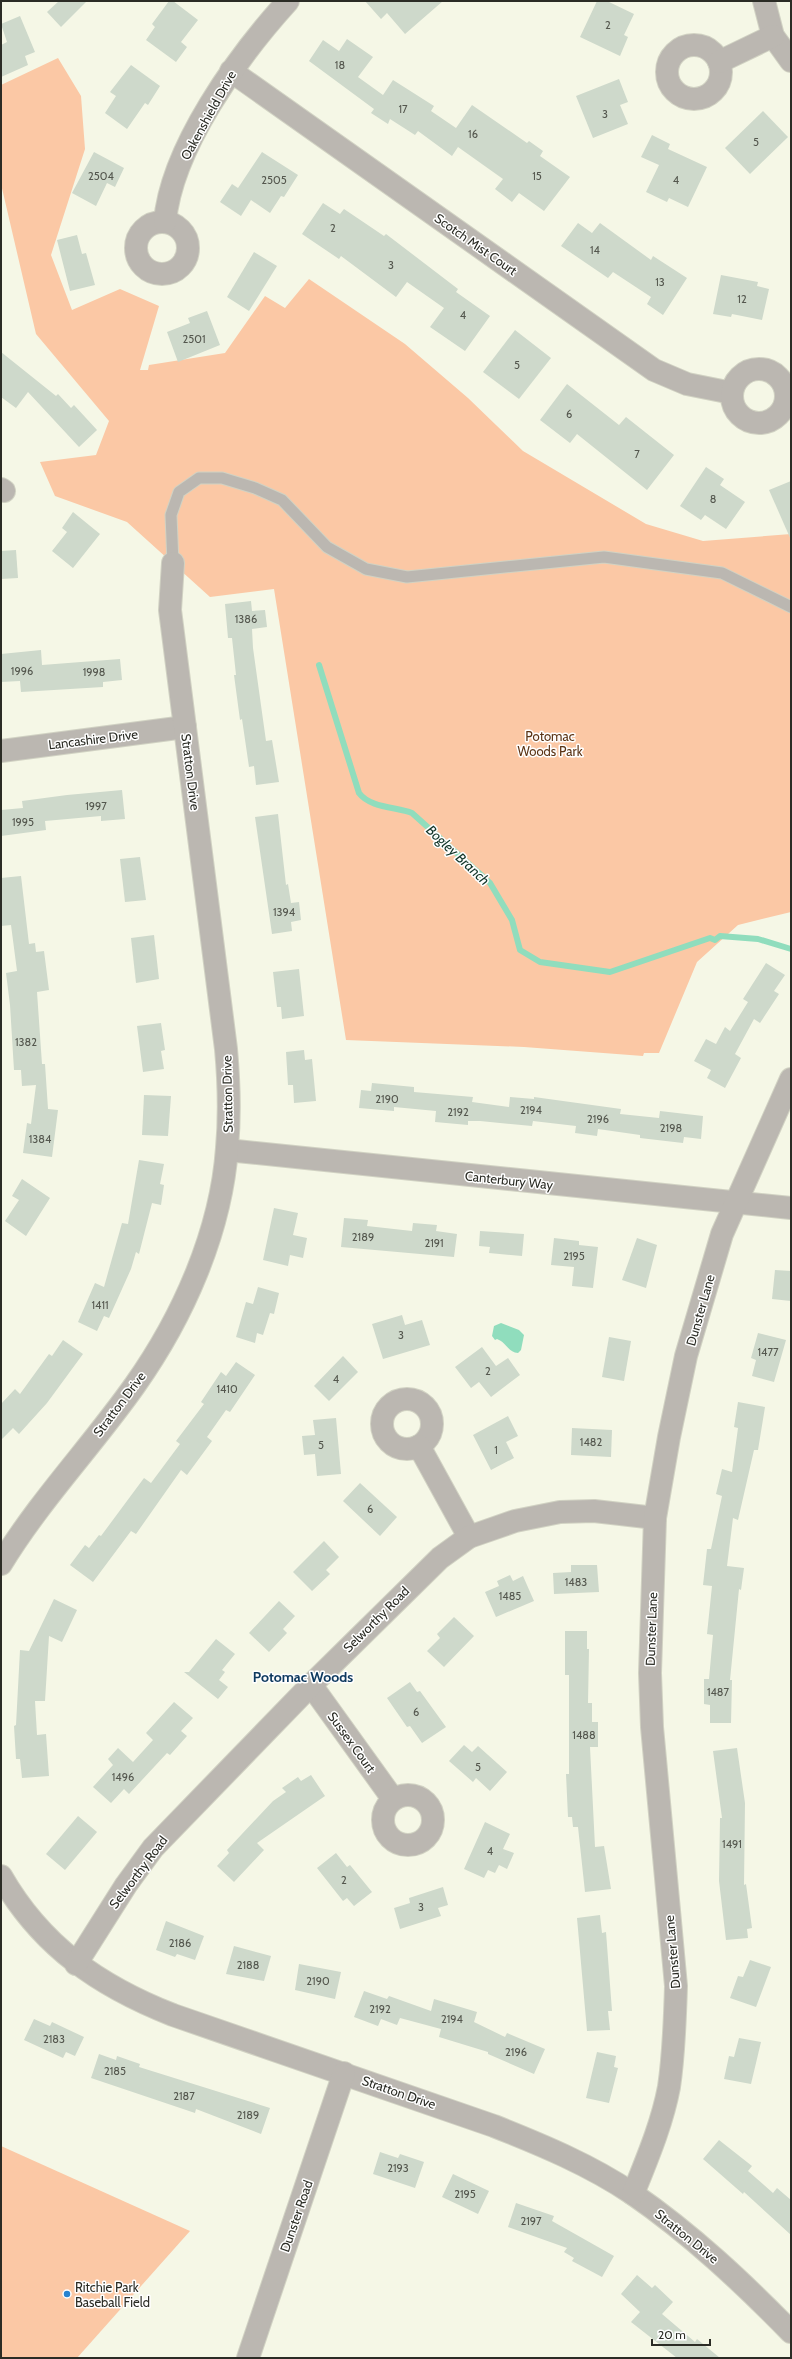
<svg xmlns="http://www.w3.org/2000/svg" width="792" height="2359" viewBox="0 0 792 2359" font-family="Cabin,sans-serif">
  <rect width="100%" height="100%" fill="#f5f7e6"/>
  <!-- green -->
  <g fill="#fbc8a5">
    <polygon points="58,58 81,96 85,149 51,255 72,310 120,289 159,306 140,370 148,370 149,365 225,353 265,296 285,308 309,279 405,344 468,398 523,451 646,524 703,541 791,534 791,912 738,925 697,962 659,1053 644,1053 643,1056 524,1047 346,1040 274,589 210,597 127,522 55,496 40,462 96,455 109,421 36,334 1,184 1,85"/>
    <polygon points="1,2146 190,2231 77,2358 1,2358"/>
  </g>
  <!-- water -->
  <path fill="#90ddbd" d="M501 1323 519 1330 524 1335 521 1350 518 1353C508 1352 506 1342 497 1339L495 1340 492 1336 494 1326Z"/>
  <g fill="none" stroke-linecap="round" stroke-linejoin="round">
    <!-- stream -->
    <path stroke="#90ddbd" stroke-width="6" d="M319 665 359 793C370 808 397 807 412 813L490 883 512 920 520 950 540 962 610 972 710 938 715 940 720 936 758 939 791 949"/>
  </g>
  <!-- building -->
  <g fill="#ced9cb">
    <polygon points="59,1 87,1 61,27 47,12"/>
    <polygon points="169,1 173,1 198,20 181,42 187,47 176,62 146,40 155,27 152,24"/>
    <polygon points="365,1 443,1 405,34 387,13 381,19"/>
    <polygon points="597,1 607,1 634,14 624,35 628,37 620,56 580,37"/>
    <polygon points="20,16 35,52 25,56 28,65 1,77 1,45 7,42 1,24"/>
    <polygon points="347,39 373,57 358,77 383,95 393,80 434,106 431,111 456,128 472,105 527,143 529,141 543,151 540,156 570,177 544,211 519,193 512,202 495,189 503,179 458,147 452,156 418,131 415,135 390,119 388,124 371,113 374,109 309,61 323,40 339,51"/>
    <polygon points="131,65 160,86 148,105 145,103 127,129 105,113 116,96 110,92"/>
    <polygon points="619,79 628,102 620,105 628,124 593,138 576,96"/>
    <polygon points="763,111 788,137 750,174 725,148"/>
    <polygon points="652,135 670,144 668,149 707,167 688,207 669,198 667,202 646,192 659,165 641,157"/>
    <polygon points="94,152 124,168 115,187 107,183 96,206 72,193"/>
    <polygon points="262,152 298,175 284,197 281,196 270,213 251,200 241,216 220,202 232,184 238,188"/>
    <polygon points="323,203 340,214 344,209 384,236 386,234 458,289 456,292 490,316 465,351 430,327 444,308 407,282 396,297 341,256 339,259 302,234"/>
    <polygon points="578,223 592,233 600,223 651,260 653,256 687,278 663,315 647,304 651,297 613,272 608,278 561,246"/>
    <polygon points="77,235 82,254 86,253 95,285 70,291 57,240"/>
    <polygon points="254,252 277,266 249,311 227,297"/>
    <polygon points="721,275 758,282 757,286 769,289 762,320 732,314 731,317 713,314"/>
    <polygon points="207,311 220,345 178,362 167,332 190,323 188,318"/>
    <polygon points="515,330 551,358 519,399 483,372"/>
    <polygon points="1,352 56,396 58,394 71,408 74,405 97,430 79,447 28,392 16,408 1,397"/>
    <polygon points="567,384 619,425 626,417 674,455 647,490 577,434 570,443 540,420"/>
    <polygon points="706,467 724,479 720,485 745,502 726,529 705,515 701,520 680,506"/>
    <polygon points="791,481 791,540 769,490"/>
    <polygon points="73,512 100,534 73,568 52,551 67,532 62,528"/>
    <polygon points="16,550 18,578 1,579 1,551"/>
    <polygon points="251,601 252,611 265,610 267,627 252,629 253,648 266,741 272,740 279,782 256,785 254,766 249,767 242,719 240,720 234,675 236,675 232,638 228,638 225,604"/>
    <polygon points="41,650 42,665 120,659 122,680 103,682 103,687 21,692 20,681 1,682 1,654"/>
    <polygon points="122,790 125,819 101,821 101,816 45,821 46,830 1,836 1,810 23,808 22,801 67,795"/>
    <polygon points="278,814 286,885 288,884 291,903 299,902 301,920 291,922 292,931 272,934 255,817"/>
    <polygon points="140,857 146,900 125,902 120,859"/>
    <polygon points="21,876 29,944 35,943 36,952 44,951 49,990 37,992 42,1064 45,1064 48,1109 58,1110 52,1157 23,1153 27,1123 31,1124 36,1085 22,1086 21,1070 14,1070 10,1005 6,973 17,971 11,925 1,926 1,878"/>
    <polygon points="154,935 159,979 136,983 131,938"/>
    <polygon points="766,963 785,975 774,991 779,994 760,1023 754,1019 735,1054 741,1058 725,1088 707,1078 711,1070 694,1061 706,1039 716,1044 725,1027 730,1031 748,1002 743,999"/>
    <polygon points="299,969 304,1016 282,1019 281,1007 277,1007 273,972"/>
    <polygon points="161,1023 165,1050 161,1051 164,1069 143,1072 137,1026"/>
    <polygon points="304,1050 305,1060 312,1059 316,1101 294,1103 293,1085 288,1085 286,1052"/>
    <polygon points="372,1083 414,1087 414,1092 473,1097 472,1102 509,1107 510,1097 534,1099 534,1097 621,1109 620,1114 659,1118 660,1111 703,1116 701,1139 684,1137 683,1143 640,1138 640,1135 598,1129 597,1136 575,1133 576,1126 533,1121 532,1126 480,1121 468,1121 468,1125 435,1122 436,1111 394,1107 394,1111 359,1108 361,1090 371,1091"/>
    <polygon points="144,1095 171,1096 168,1136 142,1135"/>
    <polygon points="139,1160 164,1164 160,1184 164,1185 161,1205 152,1203 139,1254 136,1252 131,1269 109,1318 104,1316 97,1331 78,1322 95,1283 104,1287 122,1223 128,1224"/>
    <polygon points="22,1179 50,1198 26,1236 5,1221 19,1200 12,1196"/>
    <polygon points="274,1208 298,1213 293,1235 307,1238 303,1258 290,1255 288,1266 263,1260"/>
    <polygon points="344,1218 368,1220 367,1226 412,1231 413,1223 437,1225 436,1231 457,1234 454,1257 341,1247"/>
    <polygon points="480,1231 524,1234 522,1256 489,1253 490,1247 479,1246"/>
    <polygon points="554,1238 579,1241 579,1245 598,1247 593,1288 572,1286 574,1267 551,1265"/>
    <polygon points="637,1238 657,1245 646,1288 622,1280"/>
    <polygon points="775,1270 791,1271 791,1301 772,1299"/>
    <polygon points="258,1287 279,1293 274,1314 270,1313 263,1335 257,1333 255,1343 236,1337 246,1302 253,1304"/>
    <polygon points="402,1315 405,1325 422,1320 430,1345 383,1359 372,1324"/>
    <polygon points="758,1333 786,1340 774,1382 752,1376 756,1360 751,1358"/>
    <polygon points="609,1337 631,1341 624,1381 602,1377"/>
    <polygon points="63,1340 83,1354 47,1403 19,1434 13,1428 1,1440 1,1404 15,1389 20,1394 49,1354 52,1356"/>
    <polygon points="482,1347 496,1366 508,1358 520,1375 491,1397 479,1382 471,1388 455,1367"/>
    <polygon points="343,1356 358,1372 329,1401 314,1386"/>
    <polygon points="236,1362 255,1375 230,1412 226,1410 207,1437 212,1441 187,1475 181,1470 136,1534 131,1531 93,1582 70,1565 85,1545 89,1548 99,1535 101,1536 144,1478 151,1483 180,1444 176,1441 204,1404 201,1402 221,1372 226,1376"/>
    <polygon points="738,1402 765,1407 758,1450 754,1450 738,1520 733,1518 727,1566 744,1568 741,1590 739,1589 730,1680 732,1680 731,1723 710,1723 710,1705 704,1704 704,1679 709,1679 713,1635 707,1634 712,1586 703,1585 707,1549 711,1549 722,1496 716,1494 722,1469 732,1472 738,1428 734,1427"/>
    <polygon points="508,1416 518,1436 506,1442 514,1458 491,1470 473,1435"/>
    <polygon points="336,1418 341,1474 317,1476 315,1454 304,1455 302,1436 315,1435 313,1420"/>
    <polygon points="572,1428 612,1430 611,1457 571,1455"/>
    <polygon points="360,1483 397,1517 380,1536 343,1501"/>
    <polygon points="324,1541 339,1557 326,1570 330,1574 312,1591 293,1572"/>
    <polygon points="571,1565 597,1565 599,1592 554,1594 553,1573 571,1572"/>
    <polygon points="510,1575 513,1581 523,1576 534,1601 496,1617 485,1592 499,1586 497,1581"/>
    <polygon points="54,1599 77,1610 62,1642 49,1636 45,1701 35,1701 37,1735 46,1734 49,1776 22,1778 20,1759 16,1759 14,1726 16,1725 20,1650 29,1651"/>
    <polygon points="279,1601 295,1616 283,1629 287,1633 269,1652 249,1633"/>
    <polygon points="454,1617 474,1636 444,1667 427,1651 440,1638 437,1634"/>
    <polygon points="565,1631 587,1631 587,1649 589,1649 588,1703 592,1703 592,1722 598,1722 598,1747 590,1747 595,1847 604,1846 611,1889 585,1892 578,1827 573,1827 572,1817 568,1817 566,1774 569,1774 569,1675 565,1675"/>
    <polygon points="216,1639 235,1654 222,1670 225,1672 219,1680 228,1687 218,1699 184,1672 189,1672"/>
    <polygon points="410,1682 417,1692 420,1691 446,1727 422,1743 410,1726 407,1727 387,1698"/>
    <polygon points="174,1702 193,1718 181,1731 187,1736 170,1755 167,1753 129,1794 124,1789 111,1803 93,1787 113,1765 108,1759 118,1748 133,1762 153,1740 146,1733"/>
    <polygon points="464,1745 472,1752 478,1746 507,1772 490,1791 476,1778 473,1782 449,1761"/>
    <polygon points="737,1748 745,1803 744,1885 746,1884 752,1928 747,1929 748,1938 726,1940 719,1881 720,1818 722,1818 713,1751"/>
    <polygon points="311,1775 325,1796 257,1843 264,1850 234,1882 217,1866 229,1853 227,1850 273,1801 286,1792 282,1788 298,1777 301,1781"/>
    <polygon points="78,1816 97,1832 65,1870 46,1854"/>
    <polygon points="485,1822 510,1834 503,1849 514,1853 507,1869 499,1865 495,1873 488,1870 484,1878 464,1869"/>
    <polygon points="336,1853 347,1867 350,1865 372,1892 354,1906 347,1898 343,1901 317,1868"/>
    <polygon points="443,1887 448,1905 438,1908 441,1916 400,1929 394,1908 410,1903 409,1898"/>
    <polygon points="600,1915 602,1933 606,1932 612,2011 608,2011 610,2030 587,2031 577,1918"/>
    <polygon points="166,1921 204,1936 195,1960 177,1954 175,1957 156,1950"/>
    <polygon points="234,1946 271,1956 264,1981 226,1974"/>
    <polygon points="750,1960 771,1967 756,2007 730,1998 738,1976 743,1977"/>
    <polygon points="299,1964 341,1972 335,1999 295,1990"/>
    <polygon points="364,1991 387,1999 389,1996 431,2011 434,1999 477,2012 474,2022 505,2037 507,2033 545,2049 534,2074 488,2054 488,2052 439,2037 441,2029 400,2018 397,2025 381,2019 378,2026 354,2017"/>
    <polygon points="34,2019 50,2026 52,2022 84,2037 75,2056 66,2052 63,2058 24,2040"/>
    <polygon points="739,2038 761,2042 751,2084 724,2079 729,2056 734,2057"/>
    <polygon points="597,2052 616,2056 614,2067 618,2068 609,2103 586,2098"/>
    <polygon points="99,2054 116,2060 117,2056 140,2064 139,2067 270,2108 261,2134 196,2109 195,2113 91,2078"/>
    <polygon points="719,2140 752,2166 748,2171 773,2193 777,2188 791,2200 791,2235 744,2192 743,2194 703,2159"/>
    <polygon points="380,2152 398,2158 400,2154 424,2162 415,2188 373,2174"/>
    <polygon points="453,2174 489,2191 478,2214 442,2197"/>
    <polygon points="516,2203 554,2216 552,2221 614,2256 602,2277 572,2261 574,2258 564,2252 567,2248 508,2227"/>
    <polygon points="637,2275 652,2288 655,2285 673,2302 662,2314 695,2342 697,2339 720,2358 677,2358 631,2322 640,2312 621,2294"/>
  </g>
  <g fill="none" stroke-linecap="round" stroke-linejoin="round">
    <defs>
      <polyline id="lane" points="173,563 171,515 179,492 199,478 222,478 255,488 282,500 327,547 366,569 407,577 604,557 722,573 791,607"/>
      <g id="street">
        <polyline points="764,1 773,36 791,61"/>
        <circle cx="694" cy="72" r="27"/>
        <polyline points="719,62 773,36"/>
        <polyline points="231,71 654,370 687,384 732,393"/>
        <circle cx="162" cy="248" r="26"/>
        <path d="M165 222C171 148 239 55 288 1"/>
        <circle cx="759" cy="396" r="27"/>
        <polyline points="1,489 4,491"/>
        <polyline points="1,751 185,727"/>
        <polyline points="227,1150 791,1208"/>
        <circle cx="407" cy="1424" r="25"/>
        <polyline points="419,1446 469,1537"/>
        <path d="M1 1564C40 1500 92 1446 135 1385 183 1317 221 1232 227 1148 230 1115 229 1082 226 1049L170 610 173 563"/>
        <polyline points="311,1685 393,1799"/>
        <circle cx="408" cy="1820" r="25"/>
        <path d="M1 1876C41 1946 99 1986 173 2015L494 2126C542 2145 590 2165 633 2194 691 2234 742 2282 791 2332"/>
        <polyline points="76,1964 126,1885 153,1848 311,1685 440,1558 469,1537 515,1521 560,1512 594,1511 655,1518"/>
        <path d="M633 2194C647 2159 662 2124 669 2087 674 2054 675 2020 676 1986L652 1727 650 1673 655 1518 669 1437 686 1356 722 1234 791 1079"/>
        <polyline points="248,2358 344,2073"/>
      </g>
    </defs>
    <!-- lane casing -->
    <use href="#lane" stroke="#d1d2c3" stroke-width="13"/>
    <!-- street casing -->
    <use href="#street" stroke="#d1d2c3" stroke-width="24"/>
    <!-- lane -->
    <use href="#lane" stroke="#bbb7b1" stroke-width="11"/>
    <!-- street -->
    <use href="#street" stroke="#bbb7b1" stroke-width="22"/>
  </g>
  <!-- markers -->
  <circle fill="#2883d0" stroke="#fff" stroke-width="1.5" cx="67" cy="2294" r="4"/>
  <g text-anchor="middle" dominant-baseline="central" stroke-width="3" stroke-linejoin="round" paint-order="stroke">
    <!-- number labels -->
    <g font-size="11" fill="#54574e">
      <text x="608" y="25">2</text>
      <text x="340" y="65">18</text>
      <text x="403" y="109">17</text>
      <text x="605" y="114">3</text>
      <text x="473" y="134">16</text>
      <text x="756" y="142">5</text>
      <text x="101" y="176">2504</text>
      <text x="537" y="176">15</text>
      <text x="274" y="180">2505</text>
      <text x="676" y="180">4</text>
      <text x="333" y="228">2</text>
      <text x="595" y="250">14</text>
      <text x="391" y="265">3</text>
      <text x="660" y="282">13</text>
      <text x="742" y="299">12</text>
      <text x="463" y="315">4</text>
      <text x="194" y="339">2501</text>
      <text x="517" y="365">5</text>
      <text x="569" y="414">6</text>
      <text x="637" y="454">7</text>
      <text x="713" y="499">8</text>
      <text x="246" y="619">1386</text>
      <text x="22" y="671">1996</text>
      <text x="94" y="672">1998</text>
      <text x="96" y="806">1997</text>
      <text x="23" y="822">1995</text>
      <text x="284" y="912">1394</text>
      <text x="26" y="1042">1382</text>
      <text x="387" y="1099">2190</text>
      <text x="531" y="1110">2194</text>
      <text x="458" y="1112">2192</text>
      <text x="598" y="1119">2196</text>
      <text x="671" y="1128">2198</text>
      <text x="40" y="1139">1384</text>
      <text x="363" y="1237">2189</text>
      <text x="434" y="1243">2191</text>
      <text x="574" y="1256">2195</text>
      <text x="100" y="1305">1411</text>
      <text x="401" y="1335">3</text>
      <text x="768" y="1352">1477</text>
      <text x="488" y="1371">2</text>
      <text x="336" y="1379">4</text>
      <text x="227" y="1389">1410</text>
      <text x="591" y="1442">1482</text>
      <text x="321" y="1445">5</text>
      <text x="496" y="1450">1</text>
      <text x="370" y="1509">6</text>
      <text x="576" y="1582">1483</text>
      <text x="510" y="1596">1485</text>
      <text x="718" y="1692">1487</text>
      <text x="416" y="1712">6</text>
      <text x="584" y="1735">1488</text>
      <text x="478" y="1767">5</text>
      <text x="123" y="1777">1496</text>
      <text x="732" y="1844">1491</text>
      <text x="490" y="1851">4</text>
      <text x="344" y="1880">2</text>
      <text x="421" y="1907">3</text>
      <text x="180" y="1943">2186</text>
      <text x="248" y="1965">2188</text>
      <text x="318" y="1981">2190</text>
      <text x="380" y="2009">2192</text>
      <text x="452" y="2019">2194</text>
      <text x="54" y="2039">2183</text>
      <text x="516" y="2052">2196</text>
      <text x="115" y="2071">2185</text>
      <text x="184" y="2096">2187</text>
      <text x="248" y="2115">2189</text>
      <text x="398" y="2168">2193</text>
      <text x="465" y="2194">2195</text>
      <text x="531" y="2221">2197</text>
    </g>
    <!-- street labels -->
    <g font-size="13" fill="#2b2c25" stroke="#fff">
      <text transform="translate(208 115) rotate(-61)">Oakenshield Drive</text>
      <text transform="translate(476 244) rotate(35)">Scotch Mist Court</text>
      <text transform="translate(93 739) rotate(-7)">Lancashire Drive</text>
      <text transform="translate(191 772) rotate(83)">Stratton Drive</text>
      <text transform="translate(227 1094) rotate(-91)">Stratton Drive</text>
      <text transform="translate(509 1180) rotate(6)">Canterbury Way</text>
      <text transform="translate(700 1310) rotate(-74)">Dunster Lane</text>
      <text transform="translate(119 1404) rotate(-53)">Stratton Drive</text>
      <text transform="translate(376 1619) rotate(-45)">Selworthy Road</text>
      <text transform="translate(651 1629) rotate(-88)">Dunster Lane</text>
      <text transform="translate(352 1742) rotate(54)">Sussex Court</text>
      <text transform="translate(138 1872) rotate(-53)">Selworthy Road</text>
      <text transform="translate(672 1952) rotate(-95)">Dunster Lane</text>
      <text transform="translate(399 2092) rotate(19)">Stratton Drive</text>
      <text transform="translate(296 2216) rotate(-71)">Dunster Road</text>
      <text transform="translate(687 2236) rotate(39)">Stratton Drive</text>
    </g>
    <!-- park labels -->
    <g font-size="13" fill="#5b3415" stroke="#fff">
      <text x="550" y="736">Potomac<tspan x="550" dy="15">Woods Park</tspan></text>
    </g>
    <!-- poi labels -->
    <g font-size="13" fill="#2b2c25" stroke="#fff" text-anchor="start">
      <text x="75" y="2287">Ritchie Park<tspan x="75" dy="15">Baseball Field</tspan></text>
    </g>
    <!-- water labels -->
    <g font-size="14" font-style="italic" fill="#123629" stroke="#fff">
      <text transform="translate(458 855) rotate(43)">Bogley Branch</text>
    </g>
    <!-- neighbourhood labels -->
    <g font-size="14" font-weight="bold" fill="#0f3a5f" stroke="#fff">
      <text x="303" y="1677">Potomac Woods</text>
    </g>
  </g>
  <!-- border -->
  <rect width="792" height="2359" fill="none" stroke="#2b2c25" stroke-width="4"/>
  <!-- scale -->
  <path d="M652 2339v6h58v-6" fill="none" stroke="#2b2c25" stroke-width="2"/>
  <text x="658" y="2339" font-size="12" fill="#2b2c25" stroke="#ffffff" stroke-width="3" paint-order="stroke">20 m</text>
</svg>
